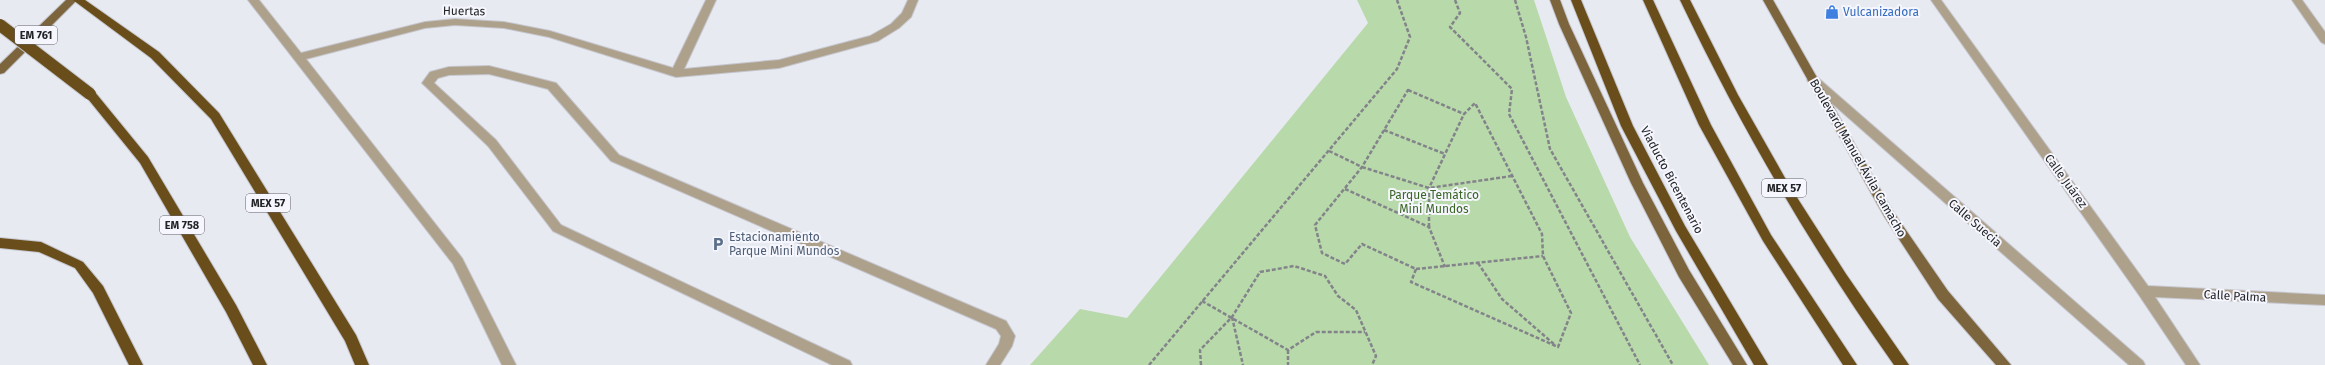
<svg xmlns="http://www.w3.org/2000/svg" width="2325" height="365" viewBox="0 0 2325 365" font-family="'Fira Sans',sans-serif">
  <rect width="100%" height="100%" fill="#e8eaf2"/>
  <!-- green -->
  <polygon fill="#b8d9aa" points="1357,0 1534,0 1566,97 1630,237 1709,365 1030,365 1080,309 1127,318 1368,23"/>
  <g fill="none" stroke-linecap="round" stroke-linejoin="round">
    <defs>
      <g id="minor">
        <polygon points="248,0 259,0 301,53 425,22 455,19 504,22 550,31 673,68 706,0 716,0 684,69 779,60 870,36 891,24 902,13 908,0 918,0 911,17 899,28 878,41 779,68 676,77 549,37 504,28 455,25 425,28 306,59 462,258 516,365 502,365 453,264"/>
        <polygon points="1931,0 1941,0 2148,286 2325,295 2325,305 2155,297 2200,365 2186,365 2139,295"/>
        <polygon points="2292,0 2302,0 2325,32 2325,44 2321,42"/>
        <polygon points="489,66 556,83 619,155 1006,321 1015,336 1012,346 1000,365 986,365 999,344 1001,336 996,329 611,161 548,89 489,74 449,75 438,78 434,83 496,140 561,225 850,361 852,365 832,365 553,231 488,146 422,83 430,72 449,67"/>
        <polygon points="1813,76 1817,77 2143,361 2145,365 2129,365 1809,83 1807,80 1809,77"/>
      </g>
      <g id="major">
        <polygon points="66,0 77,0 4,73 0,74 0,64"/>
        <polygon points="1550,0 1560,0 1569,24 1643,183 1689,270 1747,365 1733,365 1679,277 1631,183 1559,24"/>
        <polygon points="1763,0 1773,0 1892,210 1948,291 2011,365 1996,365 1938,299 1884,216"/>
      </g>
      <g id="highway">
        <polygon points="73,0 85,0 159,52 219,113 356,335 369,365 355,365 345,341 211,119 151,58"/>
        <polygon points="1571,0 1581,0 1633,126 1685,226 1768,365 1754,365 1676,231 1621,126"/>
        <polygon points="1643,0 1653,0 1711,125 1771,235 1857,365 1843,365 1763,241 1699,125"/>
        <path d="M1680 0H1690L1738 95 1789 185 1846 274 1909 365H1894C1812 249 1741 128 1680 0Z"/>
        <polygon points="90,90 94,91 148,157 236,305 267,365 253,365 226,312 140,163 84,94"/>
        <polygon points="0,238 41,242 83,262 103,286 143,365 129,365 93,293 75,268 39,252 0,248"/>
      </g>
    </defs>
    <!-- minor casing -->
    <use href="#minor" stroke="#c5c6cd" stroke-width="2"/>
    <!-- major casing -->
    <use href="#major" stroke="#c5c6cd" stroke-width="2"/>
    <!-- highway casing -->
    <use href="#highway" stroke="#c5c6cd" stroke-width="2"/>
    <!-- path -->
    <g stroke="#83848a" stroke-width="2.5" stroke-dasharray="4 2" stroke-linecap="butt">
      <polyline points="1455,0 1460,13 1450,27 1512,89 1509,114 1640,365"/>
      <polyline points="1515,0 1526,37 1550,149 1673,365"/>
      <polygon points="1408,90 1464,114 1475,103 1542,234 1543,256 1571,313 1558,347 1411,282 1416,269 1362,244 1345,264 1322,253 1315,225 1362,167"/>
      <polyline points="1384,130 1445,154"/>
      <polyline points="1329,151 1362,167"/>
      <polyline points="1362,167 1429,188 1512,176"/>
      <polyline points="1345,189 1429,227 1445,267"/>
      <polyline points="1429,227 1429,188 1464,114"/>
      <polyline points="1478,263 1502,299 1555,345"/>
      <polyline points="1416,269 1543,256"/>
      <polyline points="1202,301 1288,350 1316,332 1365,332"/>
      <polyline points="1232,317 1243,365"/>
      <polyline points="1288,350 1288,365"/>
      <polyline points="1149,365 1397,69 1410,37 1397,0"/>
      <polyline points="1201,365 1200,350 1232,317 1260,272 1294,266 1325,276 1338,296 1356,310 1376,356 1372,365"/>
    </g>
    <!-- minor -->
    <use href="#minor" fill="#aea18c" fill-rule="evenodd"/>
    <!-- major -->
    <use href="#major" fill="#7c643c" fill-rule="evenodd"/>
    <!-- highway -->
    <use href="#highway" fill="#694e1c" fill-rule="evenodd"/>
    <defs>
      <polyline id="highway-bridge" points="0,25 90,94"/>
    </defs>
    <!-- highway-bridge casing -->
    <use href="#highway-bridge" stroke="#c5c6cd" stroke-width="14" stroke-linecap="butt"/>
    <!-- highway-bridge -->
    <use href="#highway-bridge" stroke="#694e1c" stroke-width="12"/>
  </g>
  <!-- icons -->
  <defs>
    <symbol id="shop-bare" viewBox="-9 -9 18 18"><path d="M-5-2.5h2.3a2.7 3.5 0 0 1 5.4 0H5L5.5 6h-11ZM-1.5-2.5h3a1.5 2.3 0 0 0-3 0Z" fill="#3f7fe0" stroke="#f6f7fe" stroke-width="2.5" paint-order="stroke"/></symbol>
    <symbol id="parking-bare" viewBox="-9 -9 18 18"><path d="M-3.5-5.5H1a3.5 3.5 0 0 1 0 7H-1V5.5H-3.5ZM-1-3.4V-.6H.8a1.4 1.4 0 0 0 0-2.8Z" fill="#5c6f8a" stroke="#f6f7fe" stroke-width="2.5" paint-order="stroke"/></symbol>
  </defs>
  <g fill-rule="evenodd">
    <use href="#shop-bare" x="1822" y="2" width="20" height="20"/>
    <use href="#parking-bare" x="708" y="234" width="20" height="20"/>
  </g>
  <g text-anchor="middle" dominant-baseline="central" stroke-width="4" stroke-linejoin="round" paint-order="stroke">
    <!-- shield labels -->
    <g fill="#f6f7fe" stroke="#626368" stroke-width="1">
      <rect x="15" y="26" width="42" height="18" rx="3"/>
      <rect x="1762" y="179" width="44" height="18" rx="3"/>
      <rect x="246" y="194" width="44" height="18" rx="3"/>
      <rect x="160" y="216" width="44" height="18" rx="3"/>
    </g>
    <g font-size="11" font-weight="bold" fill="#232427">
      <text x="36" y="35">EM 761</text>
      <text x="1784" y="188">MEX 57</text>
      <text x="268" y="203">MEX 57</text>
      <text x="182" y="225">EM 758</text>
    </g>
    <!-- street labels -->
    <g font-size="12" fill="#232427" stroke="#f6f7fe">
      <text transform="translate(464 11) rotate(1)">Huertas</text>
      <text transform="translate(1858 158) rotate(60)">Boulevard Manuel Ávila Camacho</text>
      <text transform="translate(1672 180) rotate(62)">Viaducto Bicentenario</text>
      <text transform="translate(2066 181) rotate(54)">Calle Juárez</text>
      <text transform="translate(1975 223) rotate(41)">Calle Suecia</text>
      <text transform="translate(2235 296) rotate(3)">Calle Palma</text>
    </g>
    <!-- shop labels -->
    <g font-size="12" fill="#366cbe" stroke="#f6f7fe" text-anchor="start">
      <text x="1843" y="12">Vulcanizadora</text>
    </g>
    <!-- park labels -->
    <g font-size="12" fill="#3a6525" stroke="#f6f7fe">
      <text x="1434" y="195">Parque Temático<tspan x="1434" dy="14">Mini Mundos</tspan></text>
    </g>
    <!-- service labels -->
    <g font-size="12" fill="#4e5e75" stroke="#f6f7fe" text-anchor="start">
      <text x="729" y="237">Estacionamiento<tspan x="729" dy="14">Parque Mini Mundos</tspan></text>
    </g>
  </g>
</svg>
